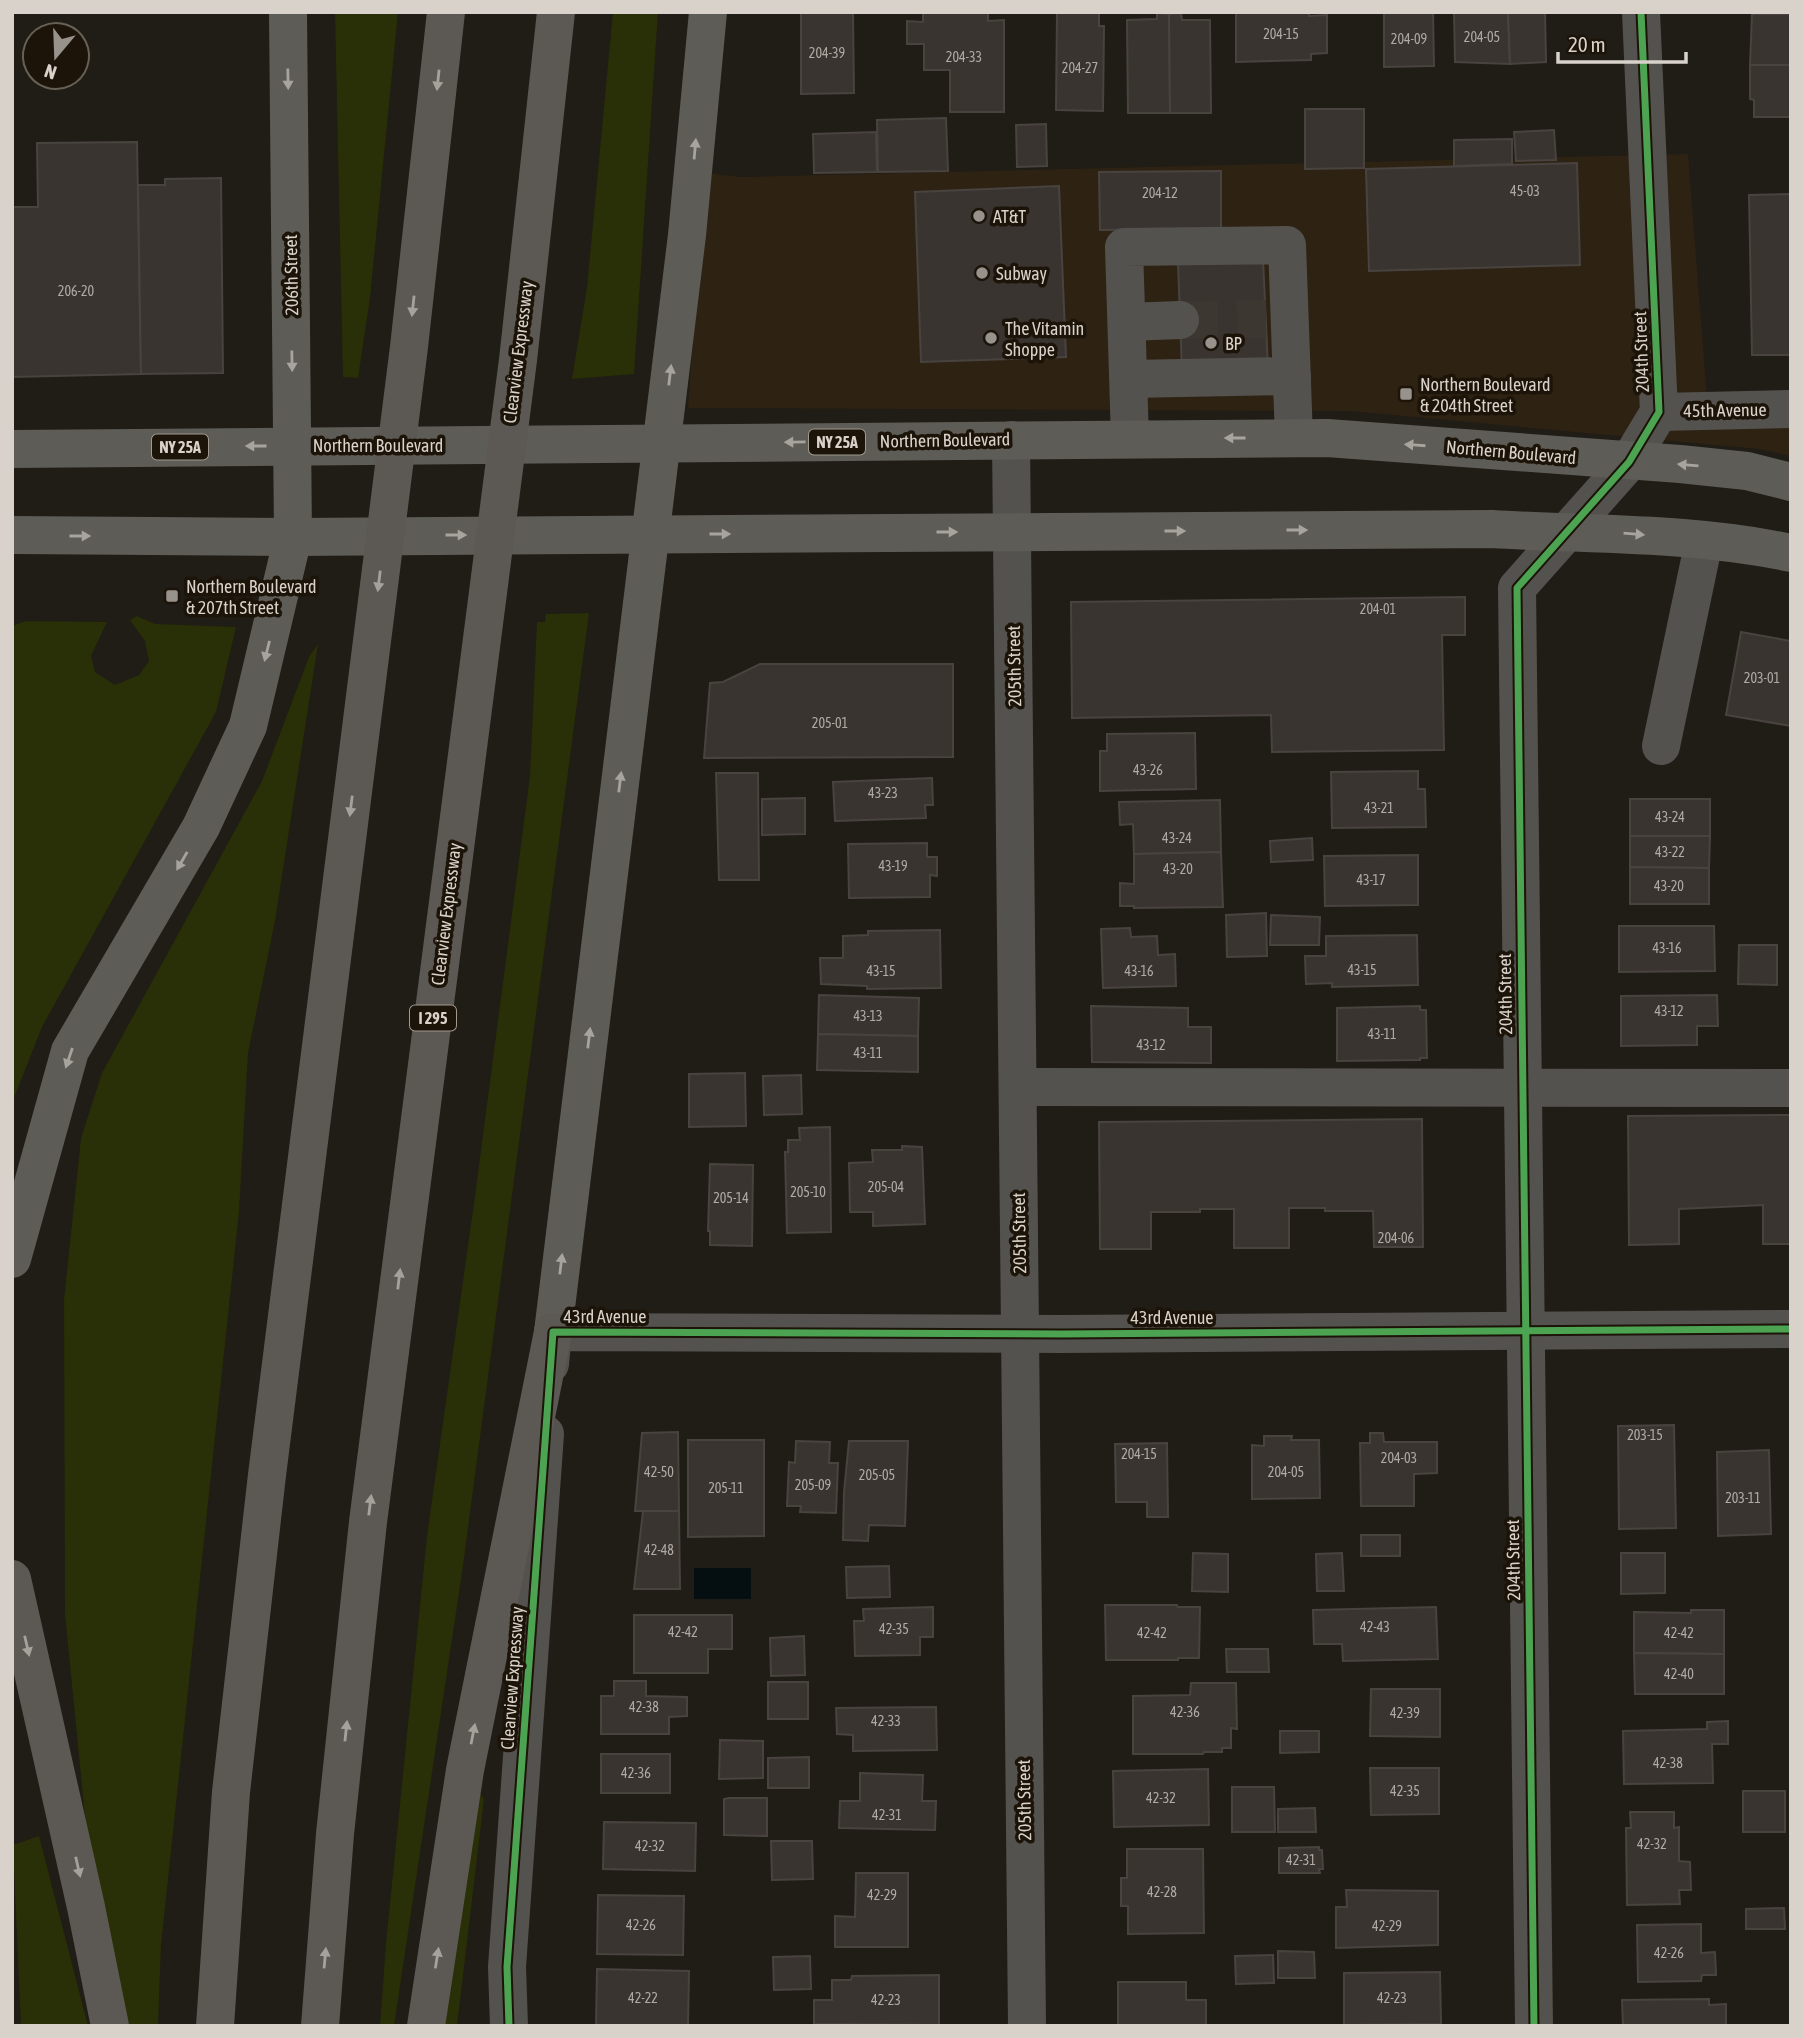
<svg xmlns="http://www.w3.org/2000/svg" width="1803" height="2038" viewBox="0 0 1803 2038" font-family="'Asap Condensed',sans-serif">
  <rect width="100%" height="100%" fill="#201c16"/>
  <!-- built -->
  <polygon fill="#2e2213" points="1688,154 1707,398 1791,397 1791,456 1759,449 1350,411 688,408 705,173 740,177"/>
  <!-- green -->
  <g fill="#292f06">
    <polygon points="335,12 398,12 370,298 358,378 343,377"/>
    <polygon points="613,12 658,12 634,374 572,379 587,287"/>
    <polygon points="589,613 463,1566 394,2026 380,2026 386,1943 427,1536 475,1196 530,776 537,622 545,622 546,614"/>
    <polygon points="137,616 155,624 236,627 216,712 42,1027 12,1103 12,626 26,621 107,622 91,656 95,672 115,685 139,675 149,661 145,641 130,620"/>
    <polygon points="318,644 275,921 248,1053 239,1212 161,1945 158,2026 123,2026 91,1877 65,1614 64,1300 81,1138 102,1073 262,781 309,657"/>
    <polygon points="474,1787 484,1799 457,2026 440,2026"/>
    <polygon points="39,1836 88,2026 21,2026 13,1845"/>
  </g>
  <!-- water -->
  <rect fill="#050f12" x="694" y="1568" width="57" height="31"/>
  <!-- building -->
  <g fill="#3a3431" stroke="#494340" stroke-width="2">
    <polygon points="801,12 853,12 854,93 801,94"/>
    <polygon points="923,12 988,12 988,21 1004,20 1004,112 950,112 950,70 924,70 924,44 907,44 907,21 923,22"/>
    <polygon points="1057,12 1099,12 1099,26 1104,26 1103,111 1056,110"/>
    <polygon points="1236,12 1309,12 1309,16 1327,15 1327,53 1311,54 1311,60 1236,62"/>
    <polygon points="1384,12 1433,12 1434,66 1384,67"/>
    <polygon points="1454,12 1508,12 1510,64 1455,62"/>
    <polygon points="1508,12 1545,12 1546,62 1510,64"/>
    <polygon points="1157,13 1169,14 1170,113 1128,113 1127,20 1157,19"/>
    <polygon points="1181,13 1182,20 1210,20 1211,113 1170,113 1169,14"/>
    <polygon points="1752,14 1791,14 1791,65 1750,65"/>
    <polygon points="1750,65 1791,65 1791,117 1754,117 1754,100 1750,99"/>
    <polygon points="1305,109 1364,109 1364,168 1305,169"/>
    <polygon points="946,118 948,171 878,172 877,120"/>
    <polygon points="1046,124 1047,166 1017,167 1016,125"/>
    <polygon points="1554,130 1556,160 1516,161 1514,132"/>
    <polygon points="876,132 877,172 814,173 813,134"/>
    <polygon points="1512,139 1512,164 1454,166 1454,140"/>
    <polygon points="137,142 141,374 12,377 12,207 38,207 37,143"/>
    <polygon points="1577,163 1580,265 1369,271 1366,169"/>
    <polygon points="1221,171 1221,229 1100,230 1099,172"/>
    <polygon points="221,178 223,373 141,374 138,185 165,185 165,179"/>
    <polygon points="1059,186 1066,357 921,362 915,192"/>
    <polygon points="1791,194 1791,355 1752,355 1749,195"/>
    <polygon points="1263,259 1268,368 1182,371 1178,263"/>
    <polygon points="1465,597 1465,635 1442,635 1444,750 1272,752 1271,715 1072,718 1071,602"/>
    <polygon points="1741,632 1791,641 1791,726 1726,715"/>
    <polygon points="760,664 953,664 953,757 704,758 710,683 723,682"/>
    <polygon points="1195,733 1196,789 1100,791 1100,751 1107,751 1107,734"/>
    <polygon points="1418,771 1418,789 1425,789 1426,827 1332,828 1331,772"/>
    <polygon points="716,773 758,773 759,880 719,880"/>
    <polygon points="932,778 933,805 925,805 926,818 835,821 833,782"/>
    <polygon points="805,798 805,834 762,835 762,799"/>
    <rect x="1630" y="799" width="80" height="37"/>
    <polygon points="1220,800 1221,852 1134,854 1133,824 1120,825 1119,802"/>
    <polygon points="1630,836 1710,836 1709,868 1630,867"/>
    <polygon points="1312,838 1313,860 1271,862 1270,841"/>
    <polygon points="927,843 927,857 937,857 937,876 930,875 930,897 849,898 848,844"/>
    <polygon points="1221,852 1223,907 1134,908 1134,906 1120,906 1120,883 1134,884 1134,854"/>
    <polygon points="1418,855 1418,905 1325,906 1324,856"/>
    <polygon points="1630,867 1709,868 1709,904 1630,904"/>
    <polygon points="1266,913 1267,956 1227,957 1226,915"/>
    <polygon points="1271,915 1320,917 1319,945 1270,945"/>
    <polygon points="1619,926 1714,926 1715,971 1619,972"/>
    <polygon points="1130,928 1131,937 1157,936 1158,955 1175,954 1176,986 1103,988 1101,929"/>
    <polygon points="940,930 941,988 867,989 867,986 821,984 820,958 843,958 843,936 868,935 868,931"/>
    <polygon points="1417,935 1418,985 1332,987 1332,983 1306,984 1305,956 1326,956 1326,936"/>
    <polygon points="1739,945 1777,945 1777,985 1738,984"/>
    <polygon points="819,995 919,998 918,1036 818,1034"/>
    <polygon points="1717,995 1718,1026 1697,1026 1697,1045 1621,1046 1621,996"/>
    <polygon points="1091,1006 1188,1008 1188,1027 1211,1027 1211,1063 1092,1062"/>
    <polygon points="1420,1006 1420,1010 1426,1010 1427,1058 1420,1058 1420,1060 1337,1061 1337,1008"/>
    <polygon points="818,1034 918,1036 918,1072 817,1070"/>
    <polygon points="745,1073 746,1126 689,1127 689,1074"/>
    <polygon points="801,1075 802,1114 764,1115 763,1076"/>
    <polygon points="1791,1115 1791,1244 1763,1244 1763,1205 1679,1209 1679,1244 1629,1245 1628,1116"/>
    <polygon points="1422,1119 1423,1247 1374,1247 1373,1211 1325,1211 1325,1208 1289,1208 1289,1248 1234,1248 1234,1209 1200,1209 1200,1212 1151,1212 1151,1249 1100,1249 1099,1122"/>
    <polygon points="830,1127 831,1232 787,1233 785,1152 788,1152 788,1140 800,1140 799,1128"/>
    <polygon points="902,1146 922,1147 925,1224 873,1226 873,1212 850,1212 849,1163 873,1162 872,1150 902,1150"/>
    <polygon points="710,1164 753,1165 752,1246 710,1245 710,1231 708,1231"/>
    <polygon points="1674,1425 1676,1528 1619,1529 1618,1426"/>
    <polygon points="678,1432 679,1511 635,1511 642,1433"/>
    <polygon points="1370,1433 1383,1433 1384,1442 1437,1442 1437,1473 1414,1474 1414,1506 1361,1506 1360,1443 1370,1443"/>
    <polygon points="1264,1436 1292,1436 1291,1440 1319,1440 1320,1498 1252,1499 1252,1445 1264,1446"/>
    <polygon points="688,1440 764,1440 764,1536 688,1537"/>
    <polygon points="796,1441 830,1442 829,1463 838,1463 836,1513 800,1512 801,1506 787,1506 789,1462 795,1463"/>
    <polygon points="849,1441 908,1441 905,1526 869,1525 868,1541 843,1540 844,1492"/>
    <polygon points="1167,1443 1168,1517 1147,1517 1147,1502 1116,1502 1115,1444"/>
    <polygon points="1769,1450 1771,1534 1718,1536 1717,1452"/>
    <polygon points="643,1511 679,1511 680,1589 634,1589"/>
    <rect x="1361" y="1535" width="39" height="21"/>
    <polygon points="1193,1553 1228,1554 1228,1592 1192,1591"/>
    <polygon points="1342,1553 1344,1591 1317,1591 1316,1554"/>
    <polygon points="1621,1553 1665,1553 1665,1593 1621,1594"/>
    <polygon points="889,1566 890,1597 847,1598 846,1567"/>
    <polygon points="1105,1605 1177,1605 1178,1607 1200,1607 1199,1658 1178,1658 1178,1660 1106,1660"/>
    <polygon points="933,1607 933,1637 920,1637 920,1655 855,1656 854,1621 864,1621 863,1609"/>
    <polygon points="1436,1607 1438,1659 1343,1661 1342,1644 1314,1644 1313,1610"/>
    <polygon points="1691,1610 1724,1610 1724,1654 1634,1653 1634,1612 1691,1613"/>
    <polygon points="634,1615 732,1615 732,1649 708,1649 708,1673 634,1673"/>
    <polygon points="804,1636 805,1675 771,1676 770,1638"/>
    <polygon points="1226,1649 1268,1649 1269,1672 1227,1672"/>
    <polygon points="1634,1653 1724,1654 1724,1694 1635,1694"/>
    <polygon points="614,1681 646,1681 646,1696 687,1697 687,1716 669,1717 669,1734 601,1734 601,1696 614,1696"/>
    <rect x="768" y="1682" width="40" height="37"/>
    <polygon points="1191,1683 1236,1683 1237,1729 1231,1728 1231,1748 1222,1748 1222,1752 1204,1752 1203,1754 1133,1754 1133,1696 1190,1695"/>
    <polygon points="1371,1689 1440,1689 1440,1737 1370,1736"/>
    <polygon points="936,1707 937,1750 853,1751 853,1735 837,1734 836,1708"/>
    <polygon points="1728,1721 1728,1744 1712,1744 1713,1783 1624,1784 1623,1731 1707,1729 1707,1722"/>
    <polygon points="1280,1731 1319,1731 1319,1752 1280,1753"/>
    <polygon points="720,1740 763,1741 763,1778 719,1779"/>
    <rect x="601" y="1754" width="69" height="39"/>
    <polygon points="809,1757 809,1788 768,1788 768,1758"/>
    <polygon points="1370,1768 1439,1768 1439,1814 1371,1815"/>
    <polygon points="1208,1769 1209,1825 1114,1827 1113,1771"/>
    <polygon points="860,1773 923,1775 922,1801 936,1801 935,1830 839,1828 840,1801 860,1801"/>
    <polygon points="1232,1787 1274,1787 1275,1832 1232,1832"/>
    <rect x="1743" y="1791" width="42" height="41"/>
    <polygon points="729,1798 767,1798 767,1836 724,1835 724,1799"/>
    <polygon points="1315,1808 1316,1832 1278,1832 1278,1809"/>
    <polygon points="1630,1812 1674,1812 1674,1828 1679,1827 1679,1861 1690,1862 1691,1890 1679,1890 1680,1904 1627,1905 1626,1828 1631,1828"/>
    <polygon points="604,1822 696,1823 695,1871 603,1869"/>
    <polygon points="771,1841 812,1841 813,1879 772,1880"/>
    <polygon points="1319,1847 1319,1850 1322,1850 1323,1869 1319,1869 1320,1873 1279,1873 1279,1848"/>
    <polygon points="1127,1849 1203,1849 1204,1933 1128,1934 1128,1906 1121,1906 1121,1878 1127,1878"/>
    <polygon points="856,1873 908,1873 908,1947 835,1947 835,1916 855,1917"/>
    <polygon points="1346,1890 1438,1891 1438,1945 1336,1948 1336,1907 1347,1907"/>
    <polygon points="598,1895 684,1896 683,1955 597,1954"/>
    <polygon points="1784,1908 1785,1929 1746,1929 1746,1909"/>
    <polygon points="1701,1924 1701,1953 1715,1952 1716,1975 1702,1975 1701,1981 1638,1982 1637,1925"/>
    <polygon points="1278,1951 1314,1952 1315,1978 1278,1978"/>
    <polygon points="1273,1955 1274,1983 1236,1984 1235,1956"/>
    <polygon points="810,1956 811,1989 774,1990 773,1957"/>
    <polygon points="597,1969 689,1971 688,2026 596,2026"/>
    <polygon points="1440,1972 1441,2024 1344,2025 1344,1973"/>
    <polygon points="939,1975 939,2025 814,2024 814,2000 832,2000 832,1980 851,1980 852,1976"/>
    <polygon points="1118,1982 1186,1982 1186,2000 1206,2000 1206,2026 1118,2026"/>
    <polygon points="1709,1999 1709,2005 1726,2004 1726,2026 1623,2026 1622,2000"/>
  </g>
  <g fill="none" stroke-linecap="round" stroke-linejoin="round">
    <!-- minor-tunnel -->
    <polyline stroke="#3c3731" stroke-width="38" stroke-dasharray="38 19" stroke-linecap="butt" points="1180,320 1266,319"/>
    <!-- minor -->
    <g stroke="#54524f" stroke-width="38">
      <polyline points="1127,322 1180,320"/>
      <polyline points="1129,379 1292,376"/>
      <polyline points="1659,412 1791,409"/>
      <polyline points="1130,439 1124,247 1287,245 1294,438"/>
      <polyline points="1011,440 1027,2026"/>
      <polyline points="1661,746 1704,541"/>
      <polyline points="1018,1087 1791,1088"/>
      <polyline points="550,1364 553,1332 1062,1334 1791,1329"/>
      <polyline points="509,2026 507,1967 545,1434"/>
      <polyline points="1534,2026 1517,588 1629,462 1659,412 1641,12"/>
    </g>
    <!-- major -->
    <g stroke="#5d5c57" stroke-width="38">
      <polyline points="12,449 1327,438 1680,464 1747,471 1791,482"/>
      <path d="M12 535 293 537 1492 529C1591 535 1693 532 1791 553"/>
      <polyline points="12,1259 70,1051 201,827 248,726 293,537 288,12"/>
      <polyline points="553,1332 687,235 708,12"/>
    </g>
    <!-- highway -->
    <g stroke="#5c5853" stroke-width="38">
      <polyline points="12,1579 86,1907 110,2026"/>
      <polyline points="215,2026 231,1792 267,1475 409,347 446,12"/>
      <polyline points="320,2026 335,1834 368,1522 518,360 556,12"/>
      <polyline points="426,2026 465,1770 553,1332"/>
    </g>
    <defs>
      <g id="cycleway">
        <polyline points="509,2026 507,1967 553,1332 1062,1334 1791,1329"/>
        <polyline points="1534,2026 1517,588 1629,462 1659,412 1641,12"/>
      </g>
    </defs>
    <!-- cycleway casing -->
    <use href="#cycleway" stroke="#1c1408" stroke-width="11"/>
    <!-- cycleway -->
    <use href="#cycleway" stroke="#4ca352" stroke-width="7"/>
  </g>
  <!-- one-way arrows -->
  <defs><path id="oneway-solid" d="M-6-.8H1V-3.2L6.5 0L1 3.2V.8H-6Z" transform="scale(1.75)"/></defs>
  <g fill="#a7a39d">
    <use href="#oneway-solid" transform="translate(288 79) rotate(89)"/>
    <use href="#oneway-solid" transform="translate(695 149) rotate(-85)"/>
    <use href="#oneway-solid" transform="translate(292 361) rotate(89)"/>
    <use href="#oneway-solid" transform="translate(670 375) rotate(-83)"/>
    <use href="#oneway-solid" transform="translate(1235 438) rotate(180)"/>
    <use href="#oneway-solid" transform="translate(795 442) rotate(179)"/>
    <use href="#oneway-solid" transform="translate(1415 445) rotate(-176)"/>
    <use href="#oneway-solid" transform="translate(256 446) rotate(180)"/>
    <use href="#oneway-solid" transform="translate(1688 465) rotate(-175)"/>
    <use href="#oneway-solid" transform="translate(1297 530)"/>
    <use href="#oneway-solid" transform="translate(1175 531)"/>
    <use href="#oneway-solid" transform="translate(947 532)"/>
    <use href="#oneway-solid" transform="translate(720 534)"/>
    <use href="#oneway-solid" transform="translate(1634 534) rotate(5)"/>
    <use href="#oneway-solid" transform="translate(456 535)"/>
    <use href="#oneway-solid" transform="translate(80 536)"/>
    <use href="#oneway-solid" transform="translate(267 651) rotate(104)"/>
    <use href="#oneway-solid" transform="translate(620 782) rotate(-83)"/>
    <use href="#oneway-solid" transform="translate(182 861) rotate(120)"/>
    <use href="#oneway-solid" transform="translate(589 1038) rotate(-83)"/>
    <use href="#oneway-solid" transform="translate(69 1058) rotate(109)"/>
    <use href="#oneway-solid" transform="translate(561 1264) rotate(-83)"/>
  </g>
  <g fill="#a6a19b">
    <use href="#oneway-solid" transform="translate(438 80) rotate(96)"/>
    <use href="#oneway-solid" transform="translate(413 306) rotate(96)"/>
    <use href="#oneway-solid" transform="translate(379 581) rotate(97)"/>
    <use href="#oneway-solid" transform="translate(351 806) rotate(97)"/>
    <use href="#oneway-solid" transform="translate(399 1279) rotate(-83)"/>
    <use href="#oneway-solid" transform="translate(370 1505) rotate(-83)"/>
    <use href="#oneway-solid" transform="translate(27 1646) rotate(77)"/>
    <use href="#oneway-solid" transform="translate(346 1731) rotate(-84)"/>
    <use href="#oneway-solid" transform="translate(473 1734) rotate(-79)"/>
    <use href="#oneway-solid" transform="translate(78 1867) rotate(77)"/>
    <use href="#oneway-solid" transform="translate(325 1958) rotate(-85)"/>
    <use href="#oneway-solid" transform="translate(437 1958) rotate(-81)"/>
  </g>
  <!-- markers -->
  <g fill="#98928c" stroke="#1c1408" stroke-width="2.5">
    <circle cx="979" cy="216" r="7"/>
    <circle cx="982" cy="273" r="7"/>
    <circle cx="991" cy="338" r="7"/>
    <circle cx="1211" cy="343" r="7"/>
    <rect x="1399" y="387" width="14" height="14" rx="3.5"/>
    <rect x="165" y="589" width="14" height="14" rx="3.5"/>
  </g>
  <g text-anchor="middle" dominant-baseline="central" stroke-width="7" stroke-linejoin="round" paint-order="stroke">
    <!-- number labels -->
    <g font-size="14" fill="#b0aaa4">
      <text x="1281" y="34">204-15</text>
      <text x="1482" y="37">204-05</text>
      <text x="1409" y="39">204-09</text>
      <text x="827" y="53">204-39</text>
      <text x="964" y="57">204-33</text>
      <text x="1080" y="68">204-27</text>
      <text x="1525" y="191">45-03</text>
      <text x="1160" y="193">204-12</text>
      <text x="76" y="291">206-20</text>
      <text x="1378" y="609">204-01</text>
      <text x="1762" y="678">203-01</text>
      <text x="830" y="723">205-01</text>
      <text x="1148" y="770">43-26</text>
      <text x="883" y="793">43-23</text>
      <text x="1379" y="808">43-21</text>
      <text x="1670" y="817">43-24</text>
      <text x="1177" y="838">43-24</text>
      <text x="1670" y="852">43-22</text>
      <text x="893" y="866">43-19</text>
      <text x="1178" y="869">43-20</text>
      <text x="1371" y="880">43-17</text>
      <text x="1669" y="886">43-20</text>
      <text x="1667" y="948">43-16</text>
      <text x="1362" y="970">43-15</text>
      <text x="881" y="971">43-15</text>
      <text x="1139" y="971">43-16</text>
      <text x="1669" y="1011">43-12</text>
      <text x="868" y="1016">43-13</text>
      <text x="1382" y="1034">43-11</text>
      <text x="1151" y="1045">43-12</text>
      <text x="868" y="1053">43-11</text>
      <text x="886" y="1187">205-04</text>
      <text x="808" y="1192">205-10</text>
      <text x="731" y="1198">205-14</text>
      <text x="1396" y="1238">204-06</text>
      <text x="1645" y="1435">203-15</text>
      <text x="1139" y="1454">204-15</text>
      <text x="1399" y="1458">204-03</text>
      <text x="659" y="1472">42-50</text>
      <text x="1286" y="1472">204-05</text>
      <text x="877" y="1475">205-05</text>
      <text x="813" y="1485">205-09</text>
      <text x="726" y="1488">205-11</text>
      <text x="1743" y="1498">203-11</text>
      <text x="659" y="1550">42-48</text>
      <text x="1375" y="1627">42-43</text>
      <text x="894" y="1629">42-35</text>
      <text x="683" y="1632">42-42</text>
      <text x="1152" y="1633">42-42</text>
      <text x="1679" y="1633">42-42</text>
      <text x="1679" y="1674">42-40</text>
      <text x="644" y="1707">42-38</text>
      <text x="1185" y="1712">42-36</text>
      <text x="1405" y="1713">42-39</text>
      <text x="886" y="1721">42-33</text>
      <text x="1668" y="1763">42-38</text>
      <text x="636" y="1773">42-36</text>
      <text x="1405" y="1791">42-35</text>
      <text x="1161" y="1798">42-32</text>
      <text x="887" y="1815">42-31</text>
      <text x="1652" y="1844">42-32</text>
      <text x="650" y="1846">42-32</text>
      <text x="1301" y="1860">42-31</text>
      <text x="1162" y="1892">42-28</text>
      <text x="882" y="1895">42-29</text>
      <text x="641" y="1925">42-26</text>
      <text x="1387" y="1926">42-29</text>
      <text x="1669" y="1953">42-26</text>
      <text x="643" y="1998">42-22</text>
      <text x="1392" y="1998">42-23</text>
      <text x="886" y="2000">42-23</text>
    </g>
    <!-- shield labels -->
    <g fill="#1c1408" stroke="#a09990" stroke-width="2">
      <rect x="809" y="429.5" width="56" height="25" rx="5"/>
      <rect x="152" y="434.5" width="56" height="25" rx="5"/>
      <rect x="410" y="1005.5" width="46" height="25" rx="5"/>
    </g>
    <g font-size="16" font-weight="bold" fill="#d8d2cb">
      <text x="837" y="442">NY 25A</text>
      <text x="180" y="447">NY 25A</text>
      <text x="433" y="1018">I 295</text>
    </g>
    <!-- poi labels -->
    <g font-size="18" fill="#d8d2cb" stroke="#1c1408" text-anchor="start">
      <text x="993" y="216">AT&amp;T</text>
      <text x="996" y="273">Subway</text>
      <text x="1005" y="328">The Vitamin<tspan x="1005" dy="21">Shoppe</tspan></text>
      <text x="1225" y="343">BP</text>
      <text x="1420" y="384">Northern Boulevard<tspan x="1420" dy="21">&amp; 204th Street</tspan></text>
      <text x="186" y="586">Northern Boulevard<tspan x="186" dy="21">&amp; 207th Street</tspan></text>
    </g>
    <!-- street labels -->
    <g font-size="18" fill="#d8d2cb" stroke="#1c1408">
      <text transform="translate(291 275) rotate(-91)">206th Street</text>
      <text transform="translate(518 352) rotate(-83)">Clearview Expressway</text>
      <text transform="translate(1641 352) rotate(-92)">204th Street</text>
      <text transform="translate(1725 410) rotate(-1)">45th Avenue</text>
      <text transform="translate(945 440) rotate(-1)">Northern Boulevard</text>
      <text x="378" y="445">Northern Boulevard</text>
      <text transform="translate(1511 452) rotate(5)">Northern Boulevard</text>
      <text transform="translate(1014 666) rotate(-91)">205th Street</text>
      <text transform="translate(446 914) rotate(-83)">Clearview Expressway</text>
      <text transform="translate(1505 994) rotate(-91)">204th Street</text>
      <text transform="translate(1019 1233) rotate(-91)">205th Street</text>
      <text x="605" y="1316">43rd Avenue</text>
      <text x="1172" y="1317">43rd Avenue</text>
      <text transform="translate(1513 1560) rotate(-91)">204th Street</text>
      <text transform="translate(512 1678) rotate(-86)">Clearview Expressway</text>
      <text transform="translate(1024 1800) rotate(-91)">205th Street</text>
    </g>
  </g>
  <!-- border -->
  <rect width="1803" height="2038" fill="none" stroke="#d8d2cb" stroke-width="28"/>
  <!-- north arrow -->
  <g transform="translate(56 56) rotate(199)"><circle r="33" fill="#1c1408" stroke="#676056" stroke-width="2"/>
  <path d="M0-5L12 26L0 18L-12 26Z" fill="#98928c"/>
  <text y="-10" font-size="19" font-weight="bold" text-anchor="middle" fill="#d8d2cb">N</text>
  </g>
  <!-- scale -->
  <path d="M1558 52v10h128v-10" fill="none" stroke="#d8d2cb" stroke-width="3.5"/>
  <text x="1568" y="52" font-size="21" fill="#d8d2cb" stroke="#1c1408" stroke-width="5" paint-order="stroke">20 m</text>
</svg>
